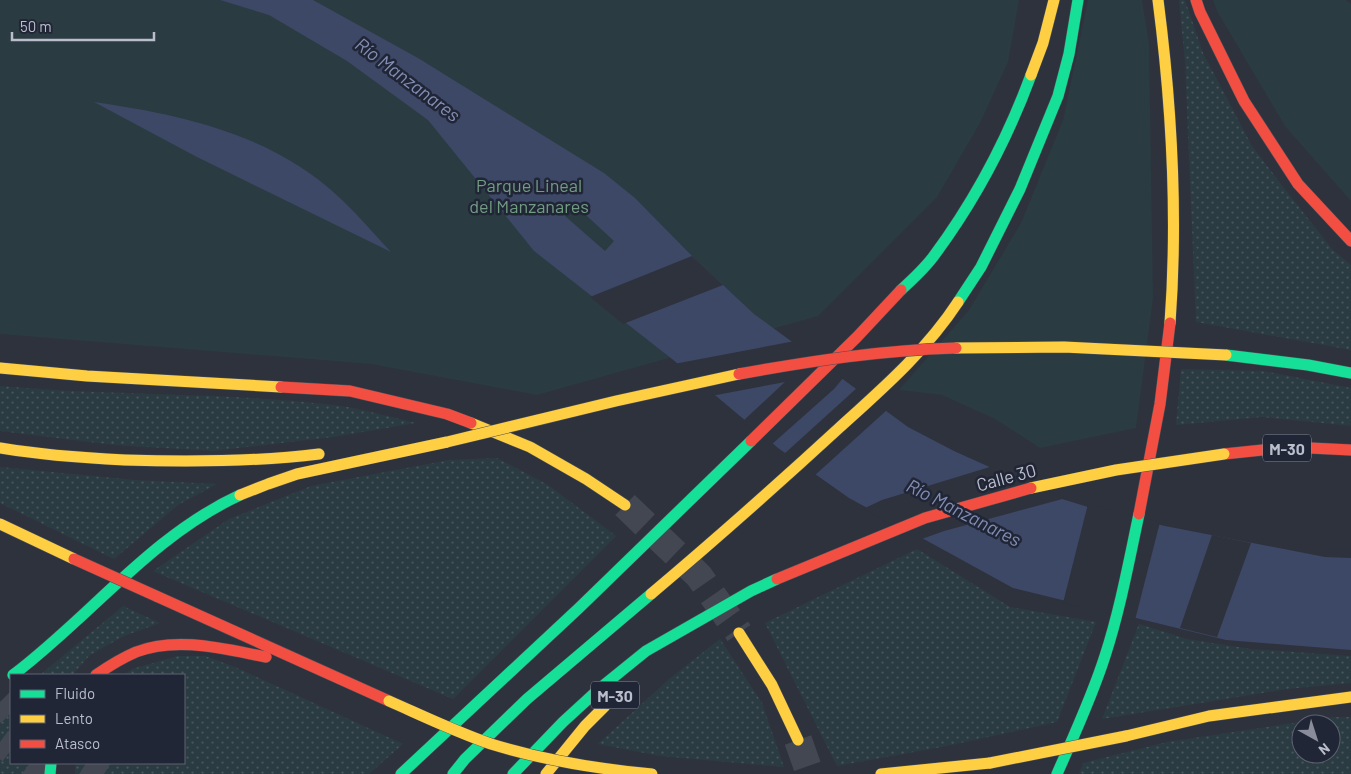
<svg xmlns="http://www.w3.org/2000/svg" width="1351" height="774" viewBox="0 0 1351 774" font-family="Barlow,sans-serif">
  <defs>
    <pattern id="grass-dots" width="8" height="8" patternUnits="userSpaceOnUse" patternTransform="scale(1.25)"><rect width="8" height="8" fill="#2b3b42"/><path d="M2 2h.1M6 6h.1" fill="none" stroke="#48555c" stroke-width="1.8" stroke-linecap="round"/></pattern>
  </defs>
  <rect width="100%" height="100%" fill="#2e323c"/>
  <!-- grass -->
  <g fill="url(#grass-dots)" fill-rule="evenodd">
    <polygon points="1179,0 1185,0 1203,53 1252,146 1291,197 1333,250 1351,265 1351,350 1196,322 1185,62"/>
    <polygon points="1181,369 1263,371 1351,388 1351,426 1262,417 1176,425"/>
    <path d="M0 386C111 396 223 392 334 405 361 408 389 417 416 423L333 437 213 451 114 445 0 431Z"/>
    <polygon points="497,458 548,485 616,536 453,699 153,571 229,519 311,486 449,460"/>
    <polygon points="0,467 135,480 217,484 178,505 114,559 0,503"/>
    <polygon points="917,549 1010,607 1096,622 1057,722 947,746 837,766 765,623"/>
    <polygon points="123,606 160,623 124,636 90,655 72,675 40,675"/>
    <polygon points="1139,624 1187,639 1251,649 1351,656 1351,683 1287,689 1102,719"/>
    <polygon points="720,639 762,703 784,767 660,756 598,744 668,680"/>
    <polygon points="178,656 205,656 235,667 403,744 369,774 75,774 75,763 184,763 184,675 124,675 132,669"/>
    <polygon points="11,694 11,763 33,763 32,774 0,774 0,701"/>
    <path d="M1333 717H1351V774H1079L1083 763 1167 742ZM1301 724H1331V754H1301Z"/>
  </g>
  <!-- park -->
  <g fill="#2b3b42">
    <polygon points="0,0 1019,0 1008,62 980,123 937,197 818,316 537,395 371,364 0,334"/>
    <polygon points="1088,0 1142,0 1149,43 1153,298 1136,428 1040,448 995,419 942,395 899,390 969,310 1021,223 1063,120"/>
    <polygon points="1213,0 1346,0 1351,4 1351,201 1285,126 1217,11"/>
  </g>
  <!-- water -->
  <g fill="#3d4766" fill-rule="evenodd">
    <path d="M220 0H313L418 58 604 173 635 198 692 256 754 314 908 427 954 451 1059 498 1088 507 1165 526 1325 557 1351 558V650L1226 640 1013 588 849 498 778 448 672 359 534 251 428 120 347 61 269 15ZM575 205 614 241 605 251 565 216Z"/>
    <path d="M94 102C184 115 274 135 341 199 359 216 375 235 391 252L195 156Z"/>
  </g>
  <!-- pier -->
  <g fill="#2e323c">
    <polygon points="692,256 723,285 623,324 590,297"/>
    <polygon points="795,341 844,377 834,389 771,445 742,422 785,382 711,396 674,364"/>
    <polygon points="858,387 888,409 814,476 783,455"/>
    <polygon points="993,466 1066,498 944,531 919,540 863,509 882,500"/>
    <polygon points="1088,504 1160,522 1135,620 1063,603"/>
    <polygon points="1212,535 1251,543 1217,637 1180,628"/>
  </g>
  <g fill="none" stroke-linecap="round" stroke-linejoin="round">
    <!-- highway-tunnel -->
    <g stroke="#434752" stroke-width="28" stroke-dasharray="28 14" stroke-linecap="butt">
      <polyline points="625,505 699,576 739,633"/>
      <polyline points="0,702 11,713"/>
      <polyline points="798,740 810,774"/>
      <polyline points="0,742 11,750"/>
      <polyline points="30,763 45,774"/>
      <polyline points="86,763 104,774"/>
    </g>
    <defs>
      <g id="fast">
        <path d="M901 290C912 280 924 269 933 257 974 202 1007 140 1031 75"/>
        <polyline points="958,302 981,267 1020,189 1058,96 1069,54 1078,0"/>
        <polyline points="1226,355 1308,365 1351,373"/>
        <path d="M13 675C90 617 151 536 240 495"/>
        <polyline points="50,774 51,763"/>
        <polyline points="401,774 579,608 751,441"/>
        <polyline points="453,774 465,759 527,699 651,594"/>
        <polyline points="513,774 563,722 599,689 646,651 751,591 777,579"/>
        <path d="M1057 774C1074 735 1092 697 1105 656 1120 610 1129 561 1139 514"/>
      </g>
      <g id="slow">
        <path d="M1158 0C1172 108 1178 215 1170 323"/>
        <polyline points="1031,75 1043,43 1054,0"/>
        <polyline points="0,368 87,376 281,387"/>
        <polyline points="471,423 530,447 586,479 625,505"/>
        <path d="M0 448C41 455 83 458 125 460 190 462 255 462 319 454"/>
        <polyline points="240,495 268,484 297,474 447,442"/>
        <polyline points="0,524 74,559"/>
        <path d="M651 594C715 540 777 485 839 428 882 389 926 351 958 302"/>
        <polyline points="739,633 772,685 798,740"/>
        <polyline points="1126,736 1209,716 1351,697"/>
        <polyline points="546,774 585,726 605,706"/>
        <polyline points="881,774 990,763"/>
      </g>
      <g id="jam">
        <polyline points="1196,0 1200,12 1244,101 1298,184 1351,241"/>
        <polyline points="281,387 350,391 447,414 471,423"/>
        <polyline points="751,441 857,337 901,290"/>
        <polyline points="1224,454 1290,447 1351,450"/>
        <polyline points="1139,514 1160,404 1170,323"/>
        <polyline points="156,596 389,701"/>
        <path d="M96 675C109 666 122 658 136 652 177 636 224 649 266 657"/>
      </g>
    </defs>
    <!-- fast casing -->
    <use href="#fast" stroke="#4b4e57" stroke-width="12"/>
    <!-- slow casing -->
    <use href="#slow" stroke="#4b4e57" stroke-width="12"/>
    <!-- jam casing -->
    <use href="#jam" stroke="#4b4e57" stroke-width="12"/>
    <!-- fast -->
    <use href="#fast" stroke="#16e098" stroke-width="11"/>
    <!-- slow -->
    <use href="#slow" stroke="#ffcf43" stroke-width="11"/>
    <!-- jam -->
    <use href="#jam" stroke="#f24e42" stroke-width="11"/>
    <defs>
      <g id="slow-bridge">
        <polyline points="956,348 1064,347 1226,355"/>
        <polyline points="447,442 616,401 739,374"/>
        <polyline points="1031,488 1116,470 1224,454"/>
        <path d="M389 701C423 716 456 732 491 744 543 760 597 769 652 774"/>
        <polyline points="990,763 1126,736"/>
      </g>
      <g id="jam-bridge">
        <path d="M739 374C811 361 883 350 956 348"/>
        <polyline points="74,559 156,596"/>
        <polyline points="777,579 925,518 1031,488"/>
      </g>
    </defs>
    <!-- slow-bridge casing -->
    <use href="#slow-bridge" stroke="#4b4e57" stroke-width="12" stroke-linecap="butt"/>
    <!-- jam-bridge casing -->
    <use href="#jam-bridge" stroke="#4b4e57" stroke-width="12" stroke-linecap="butt"/>
    <!-- slow-bridge -->
    <use href="#slow-bridge" stroke="#ffcf43" stroke-width="11"/>
    <!-- jam-bridge -->
    <use href="#jam-bridge" stroke="#f24e42" stroke-width="11"/>
  </g>
  <g text-anchor="middle" dominant-baseline="central" stroke-width="5" stroke-linejoin="round" paint-order="stroke">
    <!-- shield labels -->
    <g fill="#212637" stroke="#8c909f" stroke-width="1">
      <rect x="1263" y="434.5" width="48" height="27" rx="4"/>
      <rect x="591" y="681.5" width="48" height="27" rx="4"/>
    </g>
    <g font-size="16" font-weight="bold" fill="#babdcc">
      <text x="1287" y="448">M-30</text>
      <text x="615" y="695">M-30</text>
    </g>
    <!-- park labels -->
    <g font-size="18" fill="#729c83" stroke="#212637">
      <text x="529" y="185">Parque Lineal<tspan x="529" dy="21">del Manzanares</tspan></text>
    </g>
    <!-- street labels -->
    <g font-size="18" fill="#babdcc" stroke="#212637">
      <text transform="translate(1006 477) rotate(-15)">Calle 30</text>
    </g>
    <!-- water labels -->
    <g font-size="19" font-style="italic" fill="#828eb2" stroke="#212637">
      <text transform="translate(408 79) rotate(37)">Río Manzanares</text>
      <text transform="translate(964 512) rotate(27)">Río Manzanares</text>
    </g>
  </g>
  <!-- legend -->
  <rect x="10" y="674" width="175" height="90" fill="#212637" stroke="#5e6273"/>
  <rect x="20" y="690" width="25" height="8" fill="#16e098" stroke="#5e6273"/>
  <text x="55" y="699" font-size="15" fill="#babdcc">Fluido</text>
  <rect x="20" y="715" width="25" height="8" fill="#ffcf43" stroke="#5e6273"/>
  <text x="55" y="724" font-size="15" fill="#babdcc">Lento</text>
  <rect x="20" y="740" width="25" height="8" fill="#f24e42" stroke="#5e6273"/>
  <text x="55" y="749" font-size="15" fill="#babdcc">Atasco</text>
  <!-- north arrow -->
  <g transform="translate(1316 739) rotate(141)"><circle r="24" fill="#212637" stroke="#5e6273"/>
  <path d="M0-4L9 19L0 12L-9 19Z" fill="#898c9a"/>
  <text y="-8" font-size="14" font-weight="bold" text-anchor="middle" fill="#babdcc">N</text>
  </g>
  <!-- scale -->
  <path d="M12 32v8h142v-8" fill="none" stroke="#babdcc" stroke-width="2.5"/>
  <text x="20" y="32" font-size="15" fill="#babdcc" stroke="#212637" stroke-width="4" paint-order="stroke">50 m</text>
</svg>
